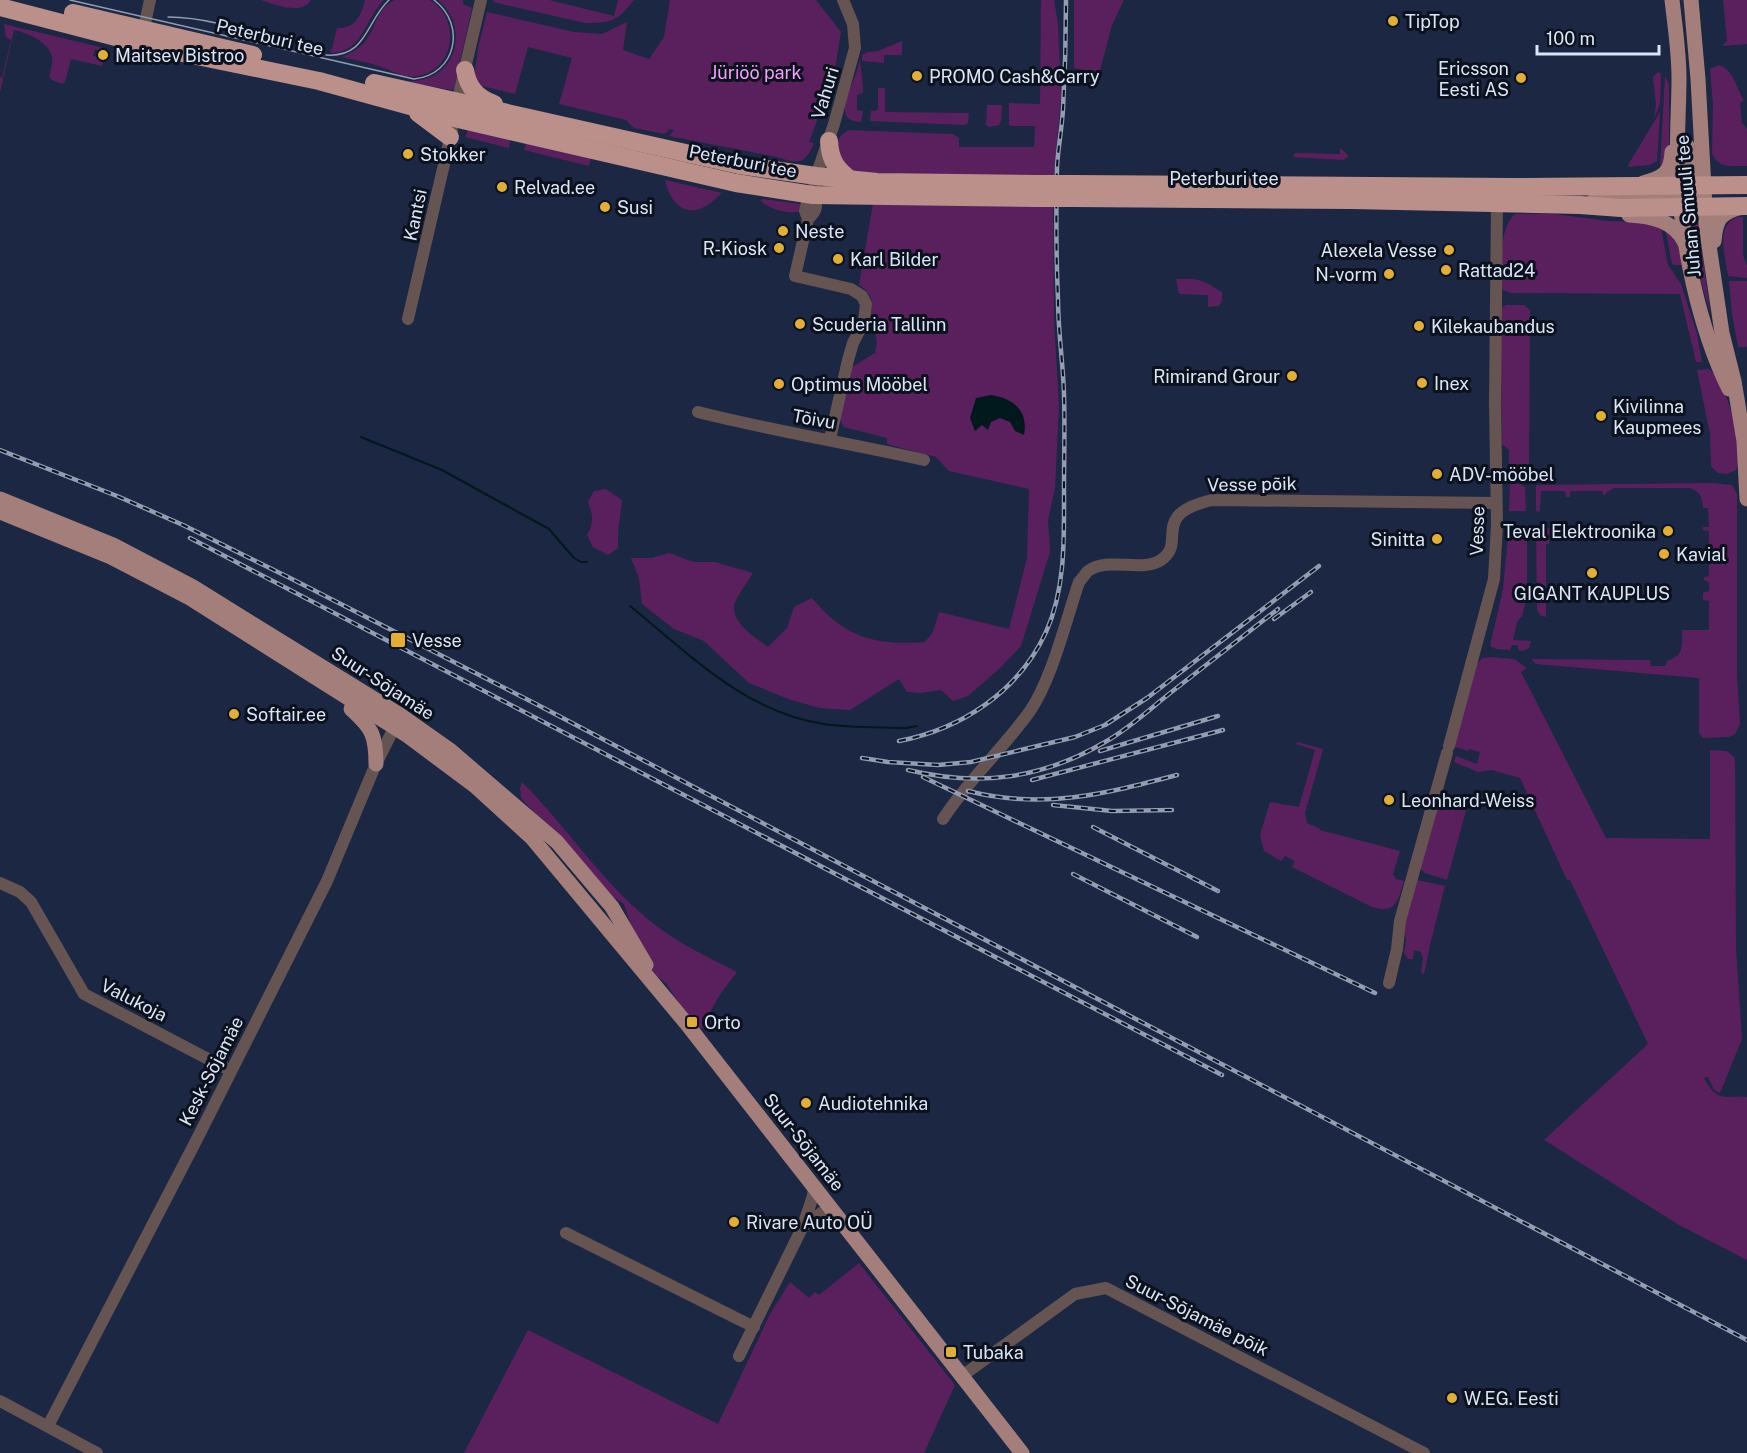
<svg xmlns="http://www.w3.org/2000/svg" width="1747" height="1453" viewBox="0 0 1747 1453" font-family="'Public Sans',sans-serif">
  <rect width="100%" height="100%" fill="#1b2743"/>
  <!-- green -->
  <g fill="#5a205e">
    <path d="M260 0H311C301 16 275 4 260 0Z"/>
    <path d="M365 0H384C365 18 364 52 331 53L330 49H332L337 28C355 29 361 16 365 0Z"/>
    <path d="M395 0C405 0 418 0 428 0 434 1 438 6 442 11 459 34 449 71 418 76 402 79 392 70 378 66 367 62 354 60 342 57 350 53 357 50 363 44 376 30 376 8 395 0Z"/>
    <path d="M438 0H463V4L472 8 454 89 451 90 407 82C418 81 430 79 439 72 463 54 460 17 438 0Z"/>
    <path d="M494 0H549L614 16 618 0H634C617 21 612 23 585 23L493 2Z"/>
    <path d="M670 0H816L841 32 834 75 809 142 814 143C805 165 798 164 777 157L669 136 674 130 670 129 665 134 634 128 626 120 559 104 572 58 528 47 515 94 478 85 474 76 479 44 487 12 574 32 602 34 627 22 623 50 649 59 664 37Z"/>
    <path d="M1041 0H1054L1058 24 1061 96 1054 176 859 173 847 170 841 165C839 153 833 138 846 132L847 130 953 134 959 138V147H1034L1035 126H1011L1009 125V103L1040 104Z"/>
    <polygon points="1074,0 1124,0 1112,25 1099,74 1074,68"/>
    <polygon points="1723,0 1747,0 1747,44 1722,46 1727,41"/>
    <path d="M4 24 100 47 101 51 95 49 93 56 103 59 102 66 71 59 65 82 62 84 52 80 49 76C51 70 53 63 52 57 48 41 27 33 14 30L0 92V77L2 78 11 40 6 37Z"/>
    <polygon points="902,41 902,55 884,55 884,63 862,61 862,55 868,52 878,51"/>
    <path d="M860 60C861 71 863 81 863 93L857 95V110L863 111 861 122C835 121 847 99 852 84 855 76 858 68 860 60Z"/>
    <path d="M1719 65C1734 70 1736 88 1744 100L1740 103 1742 123 1747 129V166C1733 166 1717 169 1712 153L1713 105 1710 69Z"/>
    <polygon points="1658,72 1661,74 1660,104 1654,119 1656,105 1653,77"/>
    <polygon points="1665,76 1669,84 1669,158 1660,168"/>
    <polygon points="878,88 885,88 885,112 969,113 968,123 965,125 870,121 871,111 878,110"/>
    <polygon points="987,105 1002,105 1001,121 999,125 989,127 986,125"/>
    <polygon points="1660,112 1657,161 1650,165 1628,167 1628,165"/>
    <polygon points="468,130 510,140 509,148 465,137"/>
    <polygon points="526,143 591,158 589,166 524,150"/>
    <polygon points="1340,148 1348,155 1348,157 1343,160 1293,157 1295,153 1340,154"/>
    <path d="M665 180 722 193C716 198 709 205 702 208 681 217 669 198 665 180Z"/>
    <path d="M763 199 800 204 803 207 801 211C790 215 768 209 760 200Z"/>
    <path d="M873 203 1053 206 1054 319 1059 407 1055 488 1048 520 1050 552 1021 646 999 669 968 696 953 701 941 690 920 693 907 692 899 679 850 710 820 708 791 700 749 683 704 641 674 629 642 604 639 578 631 558H652L669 553 694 562H715L753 573C748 581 734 600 734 607 733 624 756 638 768 647L787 628 794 607 812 598C844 637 875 646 925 642L933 632 939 612 1009 629 1027 558 1029 489 949 471 936 457 887 444V438L844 427 840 420 852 367 875 353C879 335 875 340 872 324 868 307 880 299 859 285Z"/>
    <path d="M1515 214H1554L1609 221 1642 222 1661 228 1668 265 1681 284 1697 334 1702 362H1696L1680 294 1511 293 1503 290 1501 283C1503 263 1498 229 1515 214Z"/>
    <path d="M1738 217H1743V255L1747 266V278L1728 276C1726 258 1714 224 1738 217Z"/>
    <polygon points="1691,220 1696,220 1699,227 1710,312 1696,265 1688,221"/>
    <polygon points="1668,229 1678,244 1683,265 1673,265 1671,260 1666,232"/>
    <path d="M1176 279C1199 278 1202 280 1222 292V301L1219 306 1208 307V295L1179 294Z"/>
    <polygon points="1729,281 1747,281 1747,347 1738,347 1732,314"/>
    <polygon points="1506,305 1524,305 1530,310 1529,467 1527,471 1509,473 1509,450 1502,444 1500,309"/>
    <path d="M1708 369C1726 376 1746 454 1736 470L1727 474 1718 473 1711 466 1710 434 1697 370Z"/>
    <path d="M1711 483 1732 485 1737 494V676L1740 724 1735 734 1729 737 1703 738 1699 733V678L1536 664 1531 659 1647 660H1650L1651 666H1665L1668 660C1684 657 1682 644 1682 630H1709V601L1703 600V593L1709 591V582L1704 580V577L1709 576V560H1704L1703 550H1709V531L1703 530V527H1709L1708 508H1703C1702 496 1701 493 1690 488H1614L1607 492 1604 496 1602 491H1570V497H1566L1565 491H1541L1540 511 1538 512 1536 511V485Z"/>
    <polygon points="1510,484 1521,484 1525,487 1526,511 1509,511"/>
    <path d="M606 489 622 500 618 533V548L608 555 593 547 587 535C594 523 593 514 588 502L594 491Z"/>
    <polygon points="1513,525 1527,525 1527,596 1522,616 1517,622 1513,640 1531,641 1529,648 1523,651 1518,650 1518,645 1512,645 1510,650 1496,649 1490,646 1503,589 1509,526"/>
    <polygon points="1550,528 1549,544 1546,544 1546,617 1540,615 1537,610 1536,529"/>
    <path d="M1492 657 1514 659 1527 668 1521 672 1606 838 1710 839V750L1727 751 1735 758 1736 948 1742 1039 1720 1093 1714 1090 1708 1077 1704 1078C1717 1102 1722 1096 1747 1097V1260L1679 1225 1544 1140 1648 1044 1570 880H1567L1520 778 1492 770 1478 772 1454 762 1456 756 1477 764 1480 752 1469 749 1468 751 1452 746 1475 666 1482 658Z"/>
    <path d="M1297 742 1323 749 1305 813 1307 823 1319 828 1320 830 1400 851 1393 874 1396 879 1404 881C1398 901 1396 914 1372 907L1292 867 1295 861 1285 856 1281 861 1264 851 1260 835 1270 802 1299 807 1315 750 1296 744Z"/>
    <path d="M522 782C566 826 601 881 650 921 676 942 707 957 737 972L721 993 703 1024 704 1029 699 1028 693 1019 678 1006 677 1000 666 983 656 976 635 938 624 904 609 894 521 798 520 788Z"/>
    <polygon points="1439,797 1445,797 1468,803 1447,880 1425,873 1419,868"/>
    <polygon points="1417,880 1445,886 1430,945 1424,974 1421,972 1423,959 1421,952 1414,950 1413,959 1408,959 1404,953 1406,941 1404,925"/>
    <polygon points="859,1263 955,1385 924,1453 464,1453 528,1330 718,1424 770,1314 790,1282 809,1298 815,1292 819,1295"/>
  </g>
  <!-- water -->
  <path fill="#01191c" d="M991 395C1012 398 1029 410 1024 435L1015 431 1010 422 1000 418 991 422 988 430 982 425 975 431 970 418 976 398Z"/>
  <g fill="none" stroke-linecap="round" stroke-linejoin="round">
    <!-- stream -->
    <g stroke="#01191c" stroke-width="2">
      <polyline points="361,437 442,470 549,529 574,558 581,562 587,562"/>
      <path d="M630 606C688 653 746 713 824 724 851 728 879 727 906 728L917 726"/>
    </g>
    <!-- minor -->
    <g stroke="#665452" stroke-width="12">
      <polyline points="142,37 150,0"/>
      <polyline points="456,107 481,0"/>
      <path d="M808 219C817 211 818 206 813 195"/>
      <polyline points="408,319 452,130"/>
      <path d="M698 412C773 431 848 443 924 460"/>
      <polyline points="830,439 848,360 853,343 864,322 866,304 862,296 851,289 795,276 808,219 805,211 807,203 813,195 816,176 834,124 855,48 853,24 843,0"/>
      <polyline points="1449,746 1494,579 1497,524 1495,403 1497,203 1498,198"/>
      <path d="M943 819C968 780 1003 749 1030 711 1052 679 1066 620 1079 582 1082 579 1085 574 1088 571 1108 556 1142 573 1161 560 1188 542 1148 515 1212 500L1496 503"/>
      <polyline points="0,883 20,892 31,902 84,994 231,1071"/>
      <polyline points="1389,983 1397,949 1400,921 1447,753"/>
      <polyline points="803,1226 830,1207"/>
      <polyline points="566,1233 754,1327"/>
      <polyline points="739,1356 803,1226 813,1196 814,1186"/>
      <polyline points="962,1376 1075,1294 1106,1288 1424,1453"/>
      <polyline points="0,1401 97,1453"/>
      <polyline points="48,1426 196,1141 327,881 375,766 398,720"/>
    </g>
    <!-- major -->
    <g stroke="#a37e7b" stroke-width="15">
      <path d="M1672 0C1675 26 1679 52 1679 78 1679 110 1676 143 1678 175 1682 244 1698 326 1729 389"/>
      <polyline points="1691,0 1698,79 1706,225 1722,333 1734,381 1744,441 1747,499"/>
      <polyline points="1687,146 1689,176 1696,196"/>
      <path d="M1643 183C1663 178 1671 173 1672 152"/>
      <path d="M1592 202C1624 194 1657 200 1690 195"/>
      <path d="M1629 215C1651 216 1675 221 1685 243"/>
      <path d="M1714 241C1716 219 1720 213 1741 207"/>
      <polyline points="0,499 113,545 193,587 400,715 451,751 557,842 612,907 646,965"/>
      <polyline points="0,512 111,557 188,597 408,736 475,786 532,838 686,1023 1022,1453"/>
      <path d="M351 709C372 728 376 735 376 764"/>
    </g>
    <!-- highway -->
    <g stroke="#bb8f8a" stroke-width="18">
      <polyline points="0,7 158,48 319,81 454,118 736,183 813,195 1037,198"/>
      <polyline points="73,13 253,55"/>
      <path d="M465 70C468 88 477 98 494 104"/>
      <polyline points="374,83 739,165 816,176 877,182 1037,184"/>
      <polyline points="418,113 450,137"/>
      <path d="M829 141C830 160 836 169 851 180"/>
      <polyline points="1072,184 1513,187 1747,185"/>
      <polyline points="1072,198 1352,200 1580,205 1621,208 1747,206"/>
    </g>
    <!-- tram -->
    <g stroke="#929cb2" stroke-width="1.5">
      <path d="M70 0 414 79C456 75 467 25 434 0"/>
      <path d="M168 17C199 17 239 27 267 39"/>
      <path d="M326 55C367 58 366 21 389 0"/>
    </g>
    <defs>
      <g id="rail">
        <polyline points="0,450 117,496 183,525 290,578 536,704 1747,1340"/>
        <polyline points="190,538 1222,1075"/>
        <polyline points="1274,619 1311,592"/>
        <path d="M899 741C962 729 1019 691 1046 632 1066 588 1064 536 1064 489 1064 457 1065 425 1064 394 1063 362 1058 331 1058 299 1056 255 1056 211 1057 167 1058 148 1062 128 1063 109 1065 73 1066 36 1066 0"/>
        <polyline points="1100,751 1218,716"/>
        <polyline points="862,758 888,762 938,765 971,762 1075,737 1105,725 1147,698 1319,566"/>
        <path d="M908 770C979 787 1042 779 1105 742 1130 728 1152 707 1174 690 1209 663 1243 636 1278 609"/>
        <polyline points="923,777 1375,993"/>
        <polyline points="1032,780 1223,730"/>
        <path d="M968 791C1042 810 1105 794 1177 775"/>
        <polyline points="1053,805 1112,811 1172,810"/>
        <polyline points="1093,827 1218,891"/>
        <polyline points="1073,874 1197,937"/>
      </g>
    </defs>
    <!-- rail casing -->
    <use href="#rail" stroke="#929cb2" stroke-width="4.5"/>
    <!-- rail -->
    <use href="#rail" stroke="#0b111d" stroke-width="2" stroke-dasharray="7" stroke-linecap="butt"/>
    <!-- highway-bridge -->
    <g stroke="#bb8f8a" stroke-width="18">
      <polyline points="1037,184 1072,184"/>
      <polyline points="1037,198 1072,198"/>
    </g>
  </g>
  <!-- markers -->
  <g fill="#e2af34" stroke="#0b111d" stroke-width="2">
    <circle cx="1393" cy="21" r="6"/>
    <circle cx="103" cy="55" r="6"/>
    <circle cx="917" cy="76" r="6"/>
    <circle cx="1521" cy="78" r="6"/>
    <circle cx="408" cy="154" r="6"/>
    <circle cx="502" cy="187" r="6"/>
    <circle cx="605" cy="207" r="6"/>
    <circle cx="783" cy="231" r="6"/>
    <circle cx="779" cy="248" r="6"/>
    <circle cx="1449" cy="250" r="6"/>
    <circle cx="838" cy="259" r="6"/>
    <circle cx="1446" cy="270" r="6"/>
    <circle cx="1389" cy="274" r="6"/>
    <circle cx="800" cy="324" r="6"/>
    <circle cx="1419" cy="326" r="6"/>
    <circle cx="1292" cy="376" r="6"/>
    <circle cx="1422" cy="383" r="6"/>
    <circle cx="779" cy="384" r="6"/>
    <circle cx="1601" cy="416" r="6"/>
    <circle cx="1437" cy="474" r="6"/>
    <circle cx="1668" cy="531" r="6"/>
    <circle cx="1437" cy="539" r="6"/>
    <circle cx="1664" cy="554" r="6"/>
    <circle cx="1592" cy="573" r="6"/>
    <rect x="390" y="632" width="16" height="16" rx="3"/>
    <circle cx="234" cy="714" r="6"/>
    <circle cx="1389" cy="800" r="6"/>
    <rect x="686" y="1016" width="12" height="12" rx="3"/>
    <circle cx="806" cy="1103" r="6"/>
    <circle cx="734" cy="1222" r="6"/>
    <rect x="945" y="1346" width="12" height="12" rx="3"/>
    <circle cx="1452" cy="1398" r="6"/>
  </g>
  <g text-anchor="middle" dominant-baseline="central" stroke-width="6" stroke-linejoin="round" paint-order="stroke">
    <!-- poi labels -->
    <g font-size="18" fill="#dce5f7" stroke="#0b111d" text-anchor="start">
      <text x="1405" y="21">TipTop</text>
      <text x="115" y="55">Maitsev Bistroo</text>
      <text x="1509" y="68" text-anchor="end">Ericsson<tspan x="1509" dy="21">Eesti AS</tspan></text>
      <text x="929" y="76">PROMO Cash&amp;Carry</text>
      <text x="420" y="154">Stokker</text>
      <text x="514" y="187">Relvad.ee</text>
      <text x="617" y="207">Susi</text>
      <text x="795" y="231">Neste</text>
      <text x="767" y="248" text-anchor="end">R-Kiosk</text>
      <text x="1437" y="250" text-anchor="end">Alexela Vesse</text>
      <text x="850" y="259">Karl Bilder</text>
      <text x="1458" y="270">Rattad24</text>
      <text x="1377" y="274" text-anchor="end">N-vorm</text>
      <text x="812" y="324">Scuderia Tallinn</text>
      <text x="1431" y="326">Kilekaubandus</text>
      <text x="1280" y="376" text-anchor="end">Rimirand Grour</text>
      <text x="1434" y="383">Inex</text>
      <text x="791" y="384">Optimus Mööbel</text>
      <text x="1613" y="406">Kivilinna<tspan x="1613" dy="21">Kaupmees</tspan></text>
      <text x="1449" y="474">ADV-mööbel</text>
      <text x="1656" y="531" text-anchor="end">Teval Elektroonika</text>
      <text x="1425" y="539" text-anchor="end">Sinitta</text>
      <text x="1676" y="554">Kavial</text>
      <text x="1592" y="593" text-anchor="middle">GIGANT KAUPLUS</text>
      <text x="412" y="640">Vesse</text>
      <text x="246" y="714">Softair.ee</text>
      <text x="1401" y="800">Leonhard-Weiss</text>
      <text x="704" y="1022">Orto</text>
      <text x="818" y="1103">Audiotehnika</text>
      <text x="746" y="1222">Rivare Auto OÜ</text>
      <text x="963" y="1352">Tubaka</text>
      <text x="1464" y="1398">W.EG. Eesti</text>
    </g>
    <!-- street labels -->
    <g font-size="18" fill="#dce5f7" stroke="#0b111d">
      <text transform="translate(270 37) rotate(13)">Peterburi tee</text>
      <text transform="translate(825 93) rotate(-73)">Vahuri</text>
      <text transform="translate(743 161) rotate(11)">Peterburi tee</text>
      <text x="1224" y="178">Peterburi tee</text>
      <text transform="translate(1688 206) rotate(-95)">Juhan Smuuli tee</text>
      <text transform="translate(415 215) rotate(-78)">Kantsi</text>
      <text transform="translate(814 419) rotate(10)">Tõivu</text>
      <text transform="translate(1252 484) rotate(-1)">Vesse põik</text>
      <text transform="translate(1477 531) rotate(-88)">Vesse</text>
      <text transform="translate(383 683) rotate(33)">Suur-Sõjamäe</text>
      <text transform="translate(134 1000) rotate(27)">Valukoja</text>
      <text transform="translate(211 1071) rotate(-63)">Kesk-Sõjamäe</text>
      <text transform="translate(804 1142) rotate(52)">Suur-Sõjamäe</text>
      <text transform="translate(1197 1315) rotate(27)">Suur-Sõjamäe põik</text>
    </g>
    <!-- park labels -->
    <g font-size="18" fill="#f39ef8" stroke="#0b111d">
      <text x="756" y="72">Jüriöö park</text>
    </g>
  </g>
  <!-- scale -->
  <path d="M1537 45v9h122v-9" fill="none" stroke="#dce5f7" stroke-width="3"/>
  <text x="1546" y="45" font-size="18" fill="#dce5f7" stroke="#0b111d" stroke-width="4.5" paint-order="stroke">100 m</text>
</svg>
